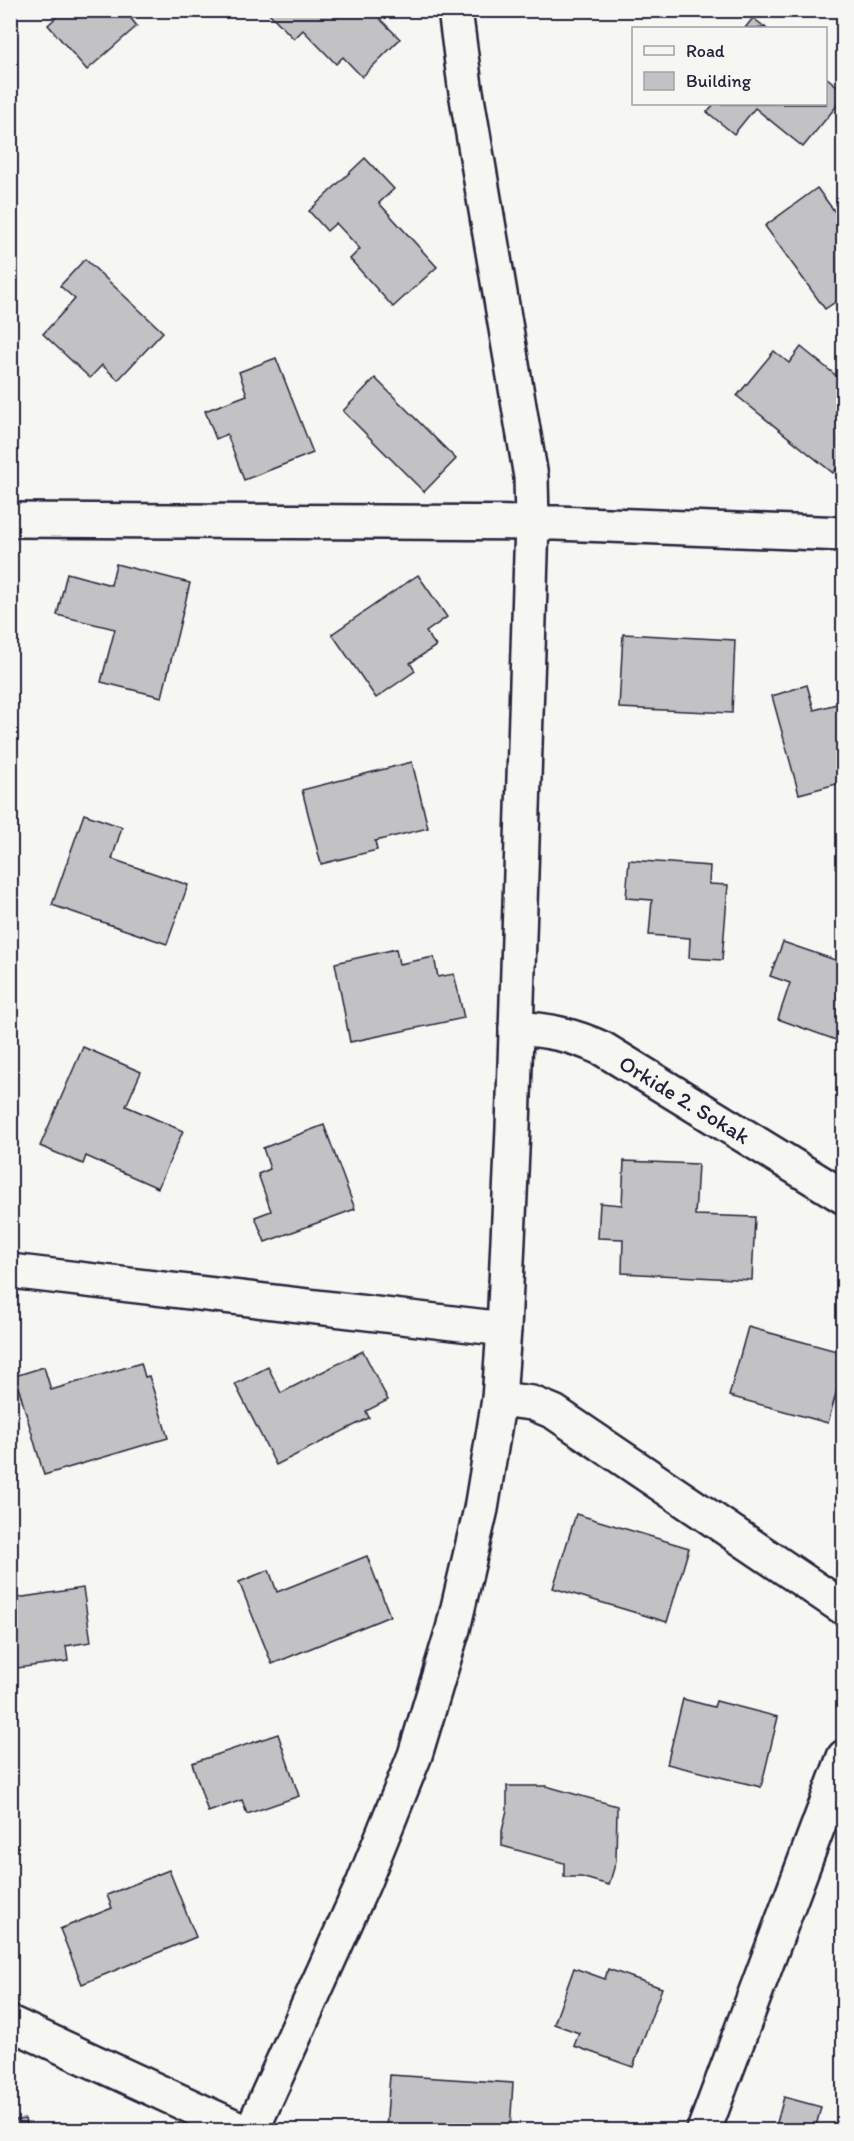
<svg xmlns="http://www.w3.org/2000/svg" width="854" height="2141" viewBox="0 0 854 2141" font-family="Itim,sans-serif">
  <rect width="100%" height="100%" fill="#f6f6f2"/>
  <filter id="ink" filterUnits="userSpaceOnUse"><feTurbulence type="fractalNoise" baseFrequency=".0167" numOctaves="2"/><feDisplacementMap in="SourceGraphic" scale="12" xChannelSelector="R" yChannelSelector="G"/><feConvolveMatrix kernelMatrix="1 2 1 2 8 2 1 2 1" color-interpolation-filters="sRGB"/></filter>
  <g filter="url(#ink)">
    <!-- building -->
    <g fill="#c2c2c4" stroke="#22223b" stroke-width="1.5">
      <polygon points="64,10 124,10 137,26 87,70 48,25"/>
      <polygon points="266,10 371,10 400,39 362,77 343,57 336,64 303,30 294,39"/>
      <polygon points="753,18 766,28 745,28"/>
      <polygon points="826,77 844,92 844,97 803,147 755,108 734,134 707,112 714,104 826,104"/>
      <polygon points="365,158 394,189 379,203 437,267 393,307 350,259 360,249 336,223 327,231 309,211"/>
      <polygon points="817,188 844,224 844,296 825,309 765,226"/>
      <polygon points="85,259 163,332 118,380 102,365 90,378 43,334 75,299 60,286"/>
      <polygon points="801,347 844,382 844,436 839,441 844,445 844,460 833,473 737,396 774,351 789,363"/>
      <polygon points="276,358 313,453 244,480 227,434 216,439 205,411 247,395 239,372"/>
      <polygon points="375,378 456,459 424,492 343,411"/>
      <polygon points="116,564 190,583 162,697 101,682 115,629 57,615 67,573 111,585"/>
      <polygon points="418,575 447,617 426,632 436,646 410,663 415,671 376,698 332,634"/>
      <polygon points="623,634 735,640 732,713 619,708"/>
      <polygon points="807,685 814,710 844,702 844,782 799,794 772,696"/>
      <polygon points="412,762 428,828 375,841 377,850 321,864 302,790"/>
      <polygon points="84,814 122,827 112,859 188,885 167,944 52,905"/>
      <polygon points="629,860 710,866 709,884 728,885 722,960 689,958 690,938 649,935 652,900 626,898"/>
      <polygon points="783,942 844,963 844,1043 778,1019 790,983 770,976"/>
      <polygon points="396,949 399,964 434,957 438,977 454,974 464,1018 350,1042 335,963"/>
      <polygon points="83,1047 141,1072 126,1106 183,1131 158,1188 86,1156 83,1164 40,1146"/>
      <polygon points="324,1125 355,1209 265,1242 255,1217 271,1211 258,1174 270,1169 263,1148"/>
      <polygon points="624,1161 698,1164 695,1215 755,1217 752,1280 622,1273 623,1239 598,1238 600,1203 622,1205"/>
      <polygon points="748,1327 844,1353 844,1387 838,1386 828,1423 729,1396"/>
      <polygon points="363,1351 388,1400 366,1411 369,1418 276,1465 235,1384 268,1367 281,1393"/>
      <polygon points="141,1363 145,1377 149,1376 168,1438 44,1475 15,1376 44,1367 51,1390"/>
      <polygon points="576,1514 689,1548 667,1622 553,1588"/>
      <polygon points="367,1556 390,1616 272,1664 239,1582 269,1570 277,1592"/>
      <polygon points="83,1588 91,1642 66,1646 68,1661 10,1669 10,1599"/>
      <polygon points="683,1699 714,1707 716,1701 778,1717 761,1787 667,1764"/>
      <polygon points="278,1734 299,1796 247,1814 242,1800 208,1812 192,1763"/>
      <polygon points="507,1786 546,1786 617,1806 616,1861 609,1885 581,1877 564,1877 564,1863 502,1846 502,1831 507,1810"/>
      <polygon points="169,1870 196,1937 82,1984 60,1929 112,1908 107,1895"/>
      <polygon points="574,1968 605,1979 608,1969 662,1988 633,2067 574,2046 579,2033 554,2024"/>
      <polygon points="390,2075 513,2083 510,2130 386,2130"/>
      <polygon points="784,2097 821,2107 815,2130 775,2130"/>
      <polygon points="25,2119 27,2130 10,2130 10,2121"/>
    </g>
    <g fill="none" stroke-linecap="round" stroke-linejoin="round">
      <defs>
        <g id="minor">
          <polyline points="10,520 556,523 844,534"/>
          <path id="s1" d="M516 1028C549 1030 573 1035 603 1049L844 1197"/>
          <polyline points="10,1271 504,1329"/>
          <polyline points="499,1399 532,1403 554,1412 844,1608"/>
          <polyline points="10,2023 242,2130"/>
          <polyline points="252,2130 363,1884 415,1755 453,1629 481,1509 499,1399 504,1329 513,1128 532,523 531,477 465,86 455,10"/>
          <polyline points="704,2130 844,1757"/>
        </g>
      </defs>
      <!-- minor casing -->
      <use href="#minor" stroke="#22223b" stroke-width="38"/>
      <!-- minor -->
      <use href="#minor" stroke="#f6f6f2" stroke-width="33"/>
    </g>
  </g>
  <g text-anchor="middle" dominant-baseline="central" stroke-width="5" stroke-linejoin="round" paint-order="stroke">
    <!-- street labels -->
    <g font-size="22" fill="#22223b" stroke="#f6f6f2">
      <text stroke="none"><textPath href="#s1" startOffset="186">Orkide 2. Sokak</textPath></text>
    </g>
  </g>
  <!-- margin -->
  <rect width="854" height="2141" fill="none" stroke="#f6f6f2" stroke-width="36"/>
  <rect x="18" y="18" width="818" height="2105" fill="none" stroke="#22223b" stroke-width="2" filter="url(#ink)"/>
  <!-- legend -->
  <rect x="632" y="27" width="195" height="78" fill="#f6f6f2" stroke="#a1a1a9" stroke-width="1.5"/>
  <rect x="644" y="46" width="30" height="9" fill="#f6f6f2" stroke="#a1a1a9" stroke-width="1.5"/>
  <text x="686" y="57" font-size="18" fill="#22223b">Road</text>
  <rect x="644" y="72" width="30" height="18" fill="#c2c2c4" stroke="#a1a1a9" stroke-width="1.5"/>
  <text x="686" y="87" font-size="18" fill="#22223b">Building</text>
</svg>
